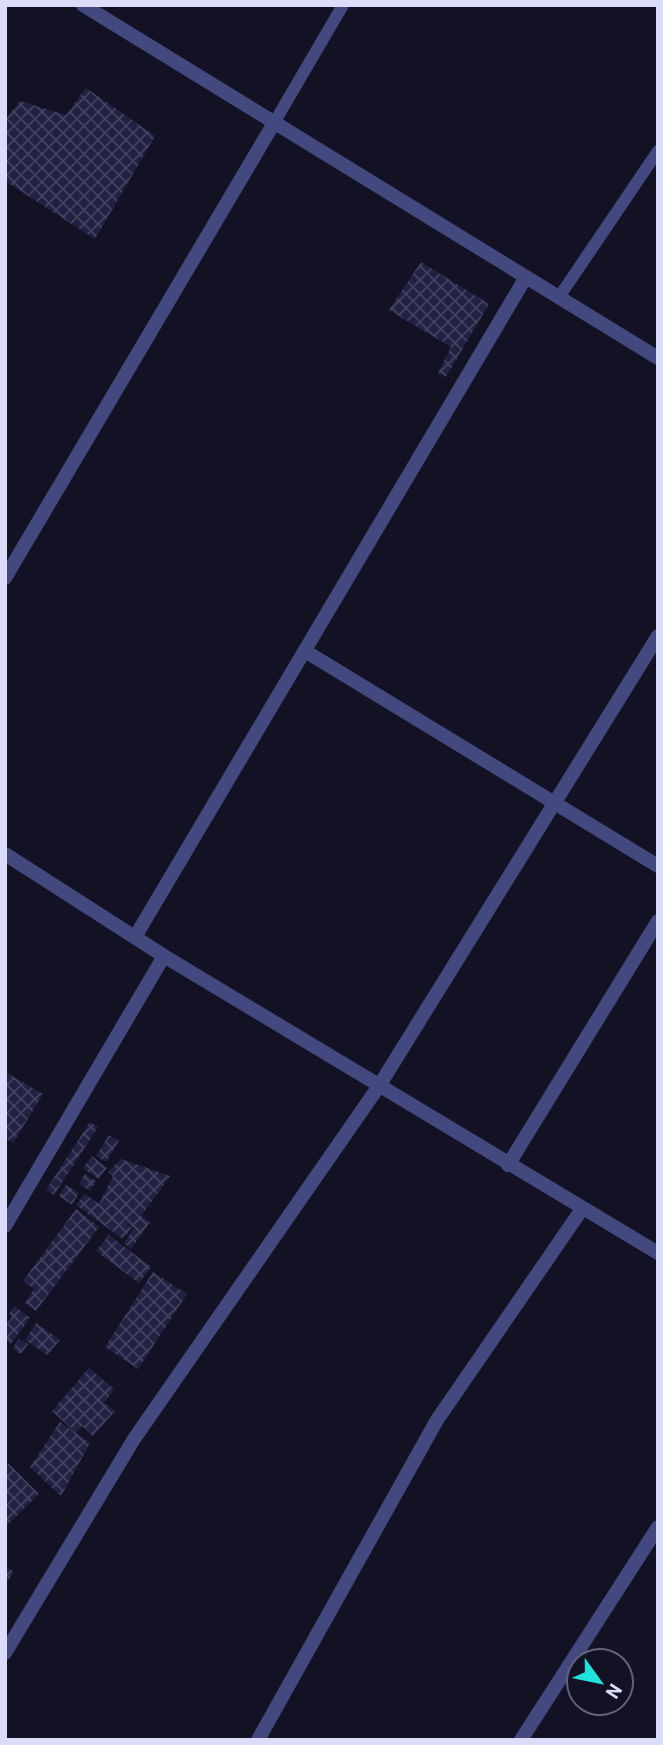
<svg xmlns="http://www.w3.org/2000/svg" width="663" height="1745" viewBox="0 0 663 1745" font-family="Barlow,sans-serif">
  <defs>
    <pattern id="building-cross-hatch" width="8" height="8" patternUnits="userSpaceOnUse" patternTransform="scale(1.75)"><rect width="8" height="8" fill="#232143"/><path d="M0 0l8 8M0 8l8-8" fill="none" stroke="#42415f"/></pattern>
  </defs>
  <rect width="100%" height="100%" fill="#131225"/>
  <!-- building -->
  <g fill="url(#building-cross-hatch)">
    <polygon points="86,88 155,136 95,239 5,181 5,120 20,101 66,115"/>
    <polygon points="421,262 489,304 446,377 438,373 451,347 389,310"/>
    <polygon points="5,1072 43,1094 13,1143 5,1138"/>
    <polygon points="90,1122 98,1127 54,1195 46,1190"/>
    <polygon points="109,1135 119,1141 106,1162 96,1156"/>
    <polygon points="92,1156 107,1168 98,1179 83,1168"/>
    <polygon points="121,1159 170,1176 141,1216 150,1222 131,1249 124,1243 134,1228 121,1219 132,1228 123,1239 76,1205 85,1194 99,1204 113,1176 108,1172"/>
    <polygon points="85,1174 96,1181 90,1191 79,1184"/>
    <polygon points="66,1185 79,1193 72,1205 59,1196"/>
    <polygon points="76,1209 99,1227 36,1311 25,1303 34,1289 23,1281"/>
    <polygon points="109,1235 151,1267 139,1283 96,1251"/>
    <polygon points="153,1272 187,1294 138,1369 105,1347"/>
    <polygon points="14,1306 30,1318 11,1344 5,1340 5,1326 12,1317 9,1314"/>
    <polygon points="36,1323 60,1340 47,1355 25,1340"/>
    <polygon points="19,1339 28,1344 21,1354 12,1349"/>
    <polygon points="89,1368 114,1389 104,1403 115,1411 93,1436 82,1426 76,1433 52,1411"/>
    <polygon points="60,1422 90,1443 61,1496 30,1467"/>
    <polygon points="8,1463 39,1494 5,1527 5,1466"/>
    <polygon points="5,1565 14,1572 5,1585"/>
  </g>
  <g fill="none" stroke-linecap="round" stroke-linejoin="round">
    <!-- lane -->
    <g stroke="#43497e" stroke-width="12">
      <polyline points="274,123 343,5"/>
      <polyline points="559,297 658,151"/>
    </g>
    <!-- street -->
    <g stroke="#43497e" stroke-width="14">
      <polyline points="83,5 658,358"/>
      <polyline points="5,578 274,123"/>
      <polyline points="305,651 658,866"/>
      <polyline points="5,854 164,956 658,1253"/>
      <polyline points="135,937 526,277"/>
      <polyline points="508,1165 658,921"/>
      <polyline points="5,1226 164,956"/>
      <polyline points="5,1653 134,1439 379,1086 658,636"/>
      <polyline points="258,1740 437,1420 582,1209"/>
      <polyline points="521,1740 658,1527"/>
    </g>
  </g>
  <!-- border -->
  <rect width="663" height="1745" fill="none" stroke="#dbdbfa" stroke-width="14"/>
  <!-- north arrow -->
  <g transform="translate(600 1682) rotate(123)"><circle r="33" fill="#131225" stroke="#63627a" stroke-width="2"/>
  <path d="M0-5L12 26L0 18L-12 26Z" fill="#20e1dc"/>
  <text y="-10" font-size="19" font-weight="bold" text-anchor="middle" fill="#dbdbfa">N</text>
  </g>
</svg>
